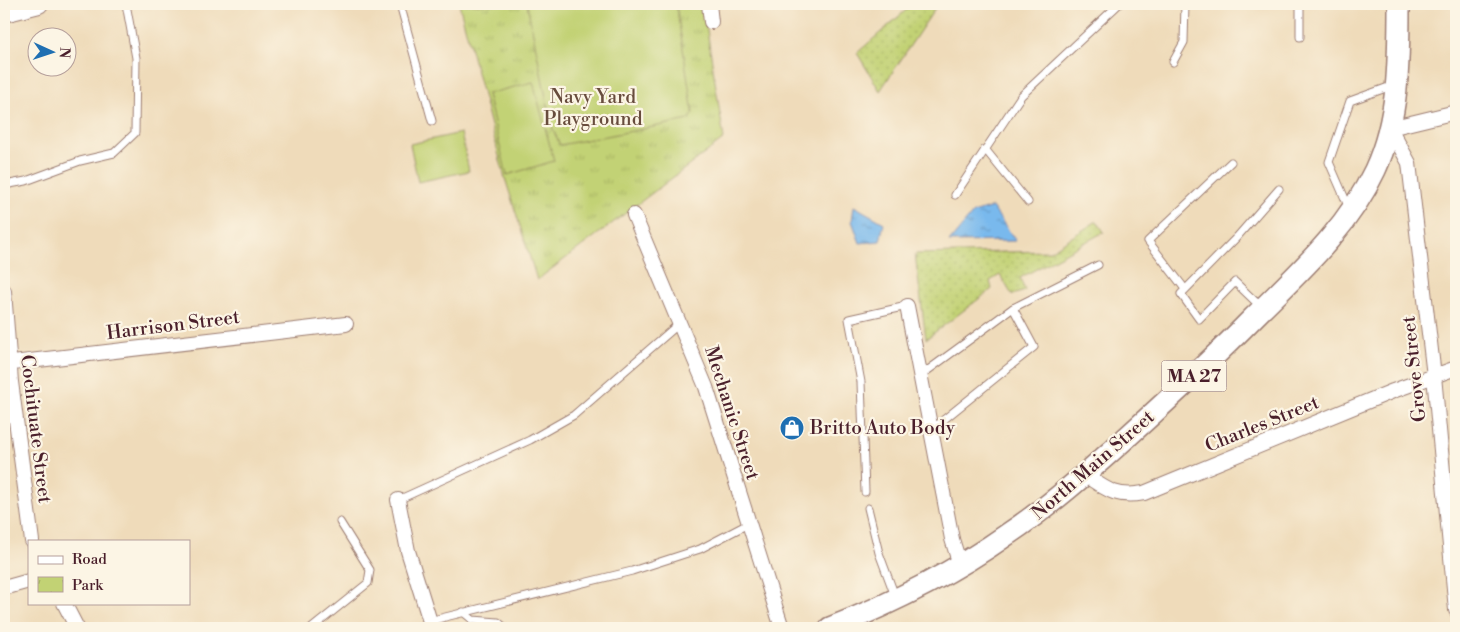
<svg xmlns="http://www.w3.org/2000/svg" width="1460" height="632" viewBox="0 0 1460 632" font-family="'Libre Bodoni',serif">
  <defs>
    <pattern id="grass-dots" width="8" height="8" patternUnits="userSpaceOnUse" patternTransform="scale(1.25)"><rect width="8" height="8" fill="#c2d274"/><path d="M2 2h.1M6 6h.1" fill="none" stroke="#a8b465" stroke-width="1.8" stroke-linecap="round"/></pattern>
    <pattern id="park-tufts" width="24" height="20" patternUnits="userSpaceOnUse" patternTransform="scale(1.25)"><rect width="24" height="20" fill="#c2d274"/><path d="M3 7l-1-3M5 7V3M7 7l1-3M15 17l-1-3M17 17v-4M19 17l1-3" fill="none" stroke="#a8b465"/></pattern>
    <pattern id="water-ripples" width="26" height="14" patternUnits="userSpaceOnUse" patternTransform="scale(1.25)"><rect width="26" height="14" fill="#79b9ed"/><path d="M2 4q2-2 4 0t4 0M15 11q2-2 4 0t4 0" fill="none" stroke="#6596c0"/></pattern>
  </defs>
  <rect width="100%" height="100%" fill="#fcf5e5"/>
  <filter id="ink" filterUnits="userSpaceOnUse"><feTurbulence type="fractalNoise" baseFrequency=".02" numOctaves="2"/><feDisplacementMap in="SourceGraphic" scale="10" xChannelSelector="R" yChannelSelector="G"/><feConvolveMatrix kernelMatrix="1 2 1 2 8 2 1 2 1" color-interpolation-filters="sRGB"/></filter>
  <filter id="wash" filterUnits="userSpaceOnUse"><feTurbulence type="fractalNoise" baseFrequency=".0096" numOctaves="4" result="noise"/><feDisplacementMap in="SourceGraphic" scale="20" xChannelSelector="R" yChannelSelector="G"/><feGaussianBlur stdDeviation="1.12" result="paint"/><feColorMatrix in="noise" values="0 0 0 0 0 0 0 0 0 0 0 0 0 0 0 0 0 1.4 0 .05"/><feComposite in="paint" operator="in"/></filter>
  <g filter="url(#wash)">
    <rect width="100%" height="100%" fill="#efdbba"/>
    <!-- grass -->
    <g fill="url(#grass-dots)" stroke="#867850">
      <polygon points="913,4 938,4 880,91 857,53"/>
      <polygon points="1097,221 1104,232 1020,278 1025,291 1012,295 1000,275 990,281 992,289 926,339 915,254 1050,251"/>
    </g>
    <!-- park -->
    <polygon fill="url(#park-tufts)" stroke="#867850" points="459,4 703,4 724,139 537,280 504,175"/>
    <!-- pitch -->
    <g fill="#c2d274" stroke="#867850">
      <polygon points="527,4 676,4 693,113 689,120 560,145 552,127"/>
      <polygon points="533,82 554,161 507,175 487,94"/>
      <polygon points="461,133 469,171 418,182 410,144"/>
    </g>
    <!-- water -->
    <g fill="url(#water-ripples)" stroke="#626c8c">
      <polygon points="854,206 884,223 880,241 860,243 852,221"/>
      <polygon points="992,207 1016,241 949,242 973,213"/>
    </g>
  </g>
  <g filter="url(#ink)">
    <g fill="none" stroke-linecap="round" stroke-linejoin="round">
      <defs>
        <g id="service">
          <polyline points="400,4 432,121"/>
          <polyline points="1300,4 1300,37"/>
          <polyline points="1173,62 1184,42 1185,4"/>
          <polyline points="985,149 1028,202"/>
          <polyline points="4,185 26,181 80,161 114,153 135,133 136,58 126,4"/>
          <polyline points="955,195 1021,96 1119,4"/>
          <polyline points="1349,208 1329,162 1350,101 1394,85"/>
          <polyline points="1185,289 1148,241 1231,162"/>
          <polyline points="1261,307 1235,282 1199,319 1181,294 1237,237 1279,189"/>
          <polyline points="1013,308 1098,265"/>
          <polyline points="920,376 1013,308 1034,347 931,430"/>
          <polyline points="865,492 861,382 849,319 907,306"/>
          <polyline points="398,500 530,440 574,415 681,322"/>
          <polyline points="868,508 879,553 895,596"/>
          <polyline points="463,612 473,620 498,622 505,628"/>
          <polyline points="429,621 632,571 700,549 748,524"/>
          <polyline points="312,628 368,583 370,570 340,522"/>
        </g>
        <g id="minor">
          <polyline points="709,4 711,22"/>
          <polyline points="1456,112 1390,128 1409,163 1434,376 1456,610"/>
          <polyline points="634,215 706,387 782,628"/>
          <polyline points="4,291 11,382 32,541"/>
          <polyline points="907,306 952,539 960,565"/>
          <polyline points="4,364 346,324"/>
          <path d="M1085 475C1107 490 1116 498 1144 493L1393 391 1456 368"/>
          <polyline points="398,500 408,551 432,628"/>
          <polyline points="4,588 29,581"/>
          <polyline points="64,603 77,628"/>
        </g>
        <polyline id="tertiary" points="4,13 39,4"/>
        <path id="primary" d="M830 628C893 603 953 573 1008 534 1050 506 1088 472 1126 438 1169 399 1212 360 1253 318 1298 273 1347 230 1375 170 1399 118 1399 61 1399 4"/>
      </defs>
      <!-- service casing -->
      <use href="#service" stroke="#9c7d72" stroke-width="9"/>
      <!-- minor casing -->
      <use href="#minor" stroke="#9c7d72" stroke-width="16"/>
      <!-- tertiary casing -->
      <use href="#tertiary" stroke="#9c7d72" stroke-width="20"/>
      <!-- primary casing -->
      <use href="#primary" stroke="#9c7d72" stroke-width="24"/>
      <!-- service -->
      <use href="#service" stroke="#fff" stroke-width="7"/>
      <!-- minor -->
      <use href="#minor" stroke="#fff" stroke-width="14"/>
      <!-- tertiary -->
      <use href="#tertiary" stroke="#fff" stroke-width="18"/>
      <!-- primary -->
      <use href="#primary" stroke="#fff" stroke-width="21"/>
    </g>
  </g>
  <!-- icons -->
  <defs>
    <symbol id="shop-disc" viewBox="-11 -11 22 22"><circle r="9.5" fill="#1f6fb2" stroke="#fcf5e5"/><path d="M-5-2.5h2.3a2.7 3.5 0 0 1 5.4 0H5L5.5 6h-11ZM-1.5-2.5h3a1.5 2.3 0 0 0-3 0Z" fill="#fff"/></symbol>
  </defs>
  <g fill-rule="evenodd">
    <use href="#shop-disc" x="778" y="414" width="28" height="28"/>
  </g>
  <g text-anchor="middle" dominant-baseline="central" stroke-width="4.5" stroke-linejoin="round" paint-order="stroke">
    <!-- shield labels -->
    <rect fill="#fcf5e5" stroke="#7f5f63" stroke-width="1" x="1161.5" y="360.5" width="65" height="31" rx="4"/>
    <g font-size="18" font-weight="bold" fill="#4a1f2b">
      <text x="1194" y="376">MA 27</text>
    </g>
    <!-- park labels -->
    <g font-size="19" fill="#684c3d" stroke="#fcf5e5">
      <text x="593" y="97">Navy Yard<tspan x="593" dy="22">Playground</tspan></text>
    </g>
    <!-- street labels -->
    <g font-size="19" fill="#4a1f2b" stroke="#fcf5e5">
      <text transform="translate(173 325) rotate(-7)">Harrison Street</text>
      <text transform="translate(1414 369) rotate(-96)">Grove Street</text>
      <text transform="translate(732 413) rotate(72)">Mechanic Street</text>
      <text transform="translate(1262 424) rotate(-22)">Charles Street</text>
      <text transform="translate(36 429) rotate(83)">Cochituate Street</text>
      <text transform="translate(1093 465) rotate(-41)">North Main Street</text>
    </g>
    <!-- poi labels -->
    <g font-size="19" fill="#4a1f2b" stroke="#fcf5e5" text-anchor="start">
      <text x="810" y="428">Britto Auto Body</text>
    </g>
  </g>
  <!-- margin -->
  <rect width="1460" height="632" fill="none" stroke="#fcf5e5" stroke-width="20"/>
  <!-- legend -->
  <rect x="28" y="540" width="162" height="65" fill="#fcf5e5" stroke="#b59f9b"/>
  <rect x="38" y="556" width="25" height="8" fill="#ffffff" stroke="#b59f9b"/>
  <text x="72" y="564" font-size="15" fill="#4a1f2b">Road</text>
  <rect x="38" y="577" width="25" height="15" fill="url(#park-tufts)" stroke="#b59f9b"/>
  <text x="72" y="590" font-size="15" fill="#4a1f2b">Park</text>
  <!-- north arrow -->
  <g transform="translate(52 52) rotate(93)"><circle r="24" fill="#fcf5e5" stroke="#b59f9b"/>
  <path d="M0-4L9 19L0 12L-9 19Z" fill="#1f6fb2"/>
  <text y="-8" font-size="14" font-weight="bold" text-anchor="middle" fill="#4a1f2b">N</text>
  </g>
</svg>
